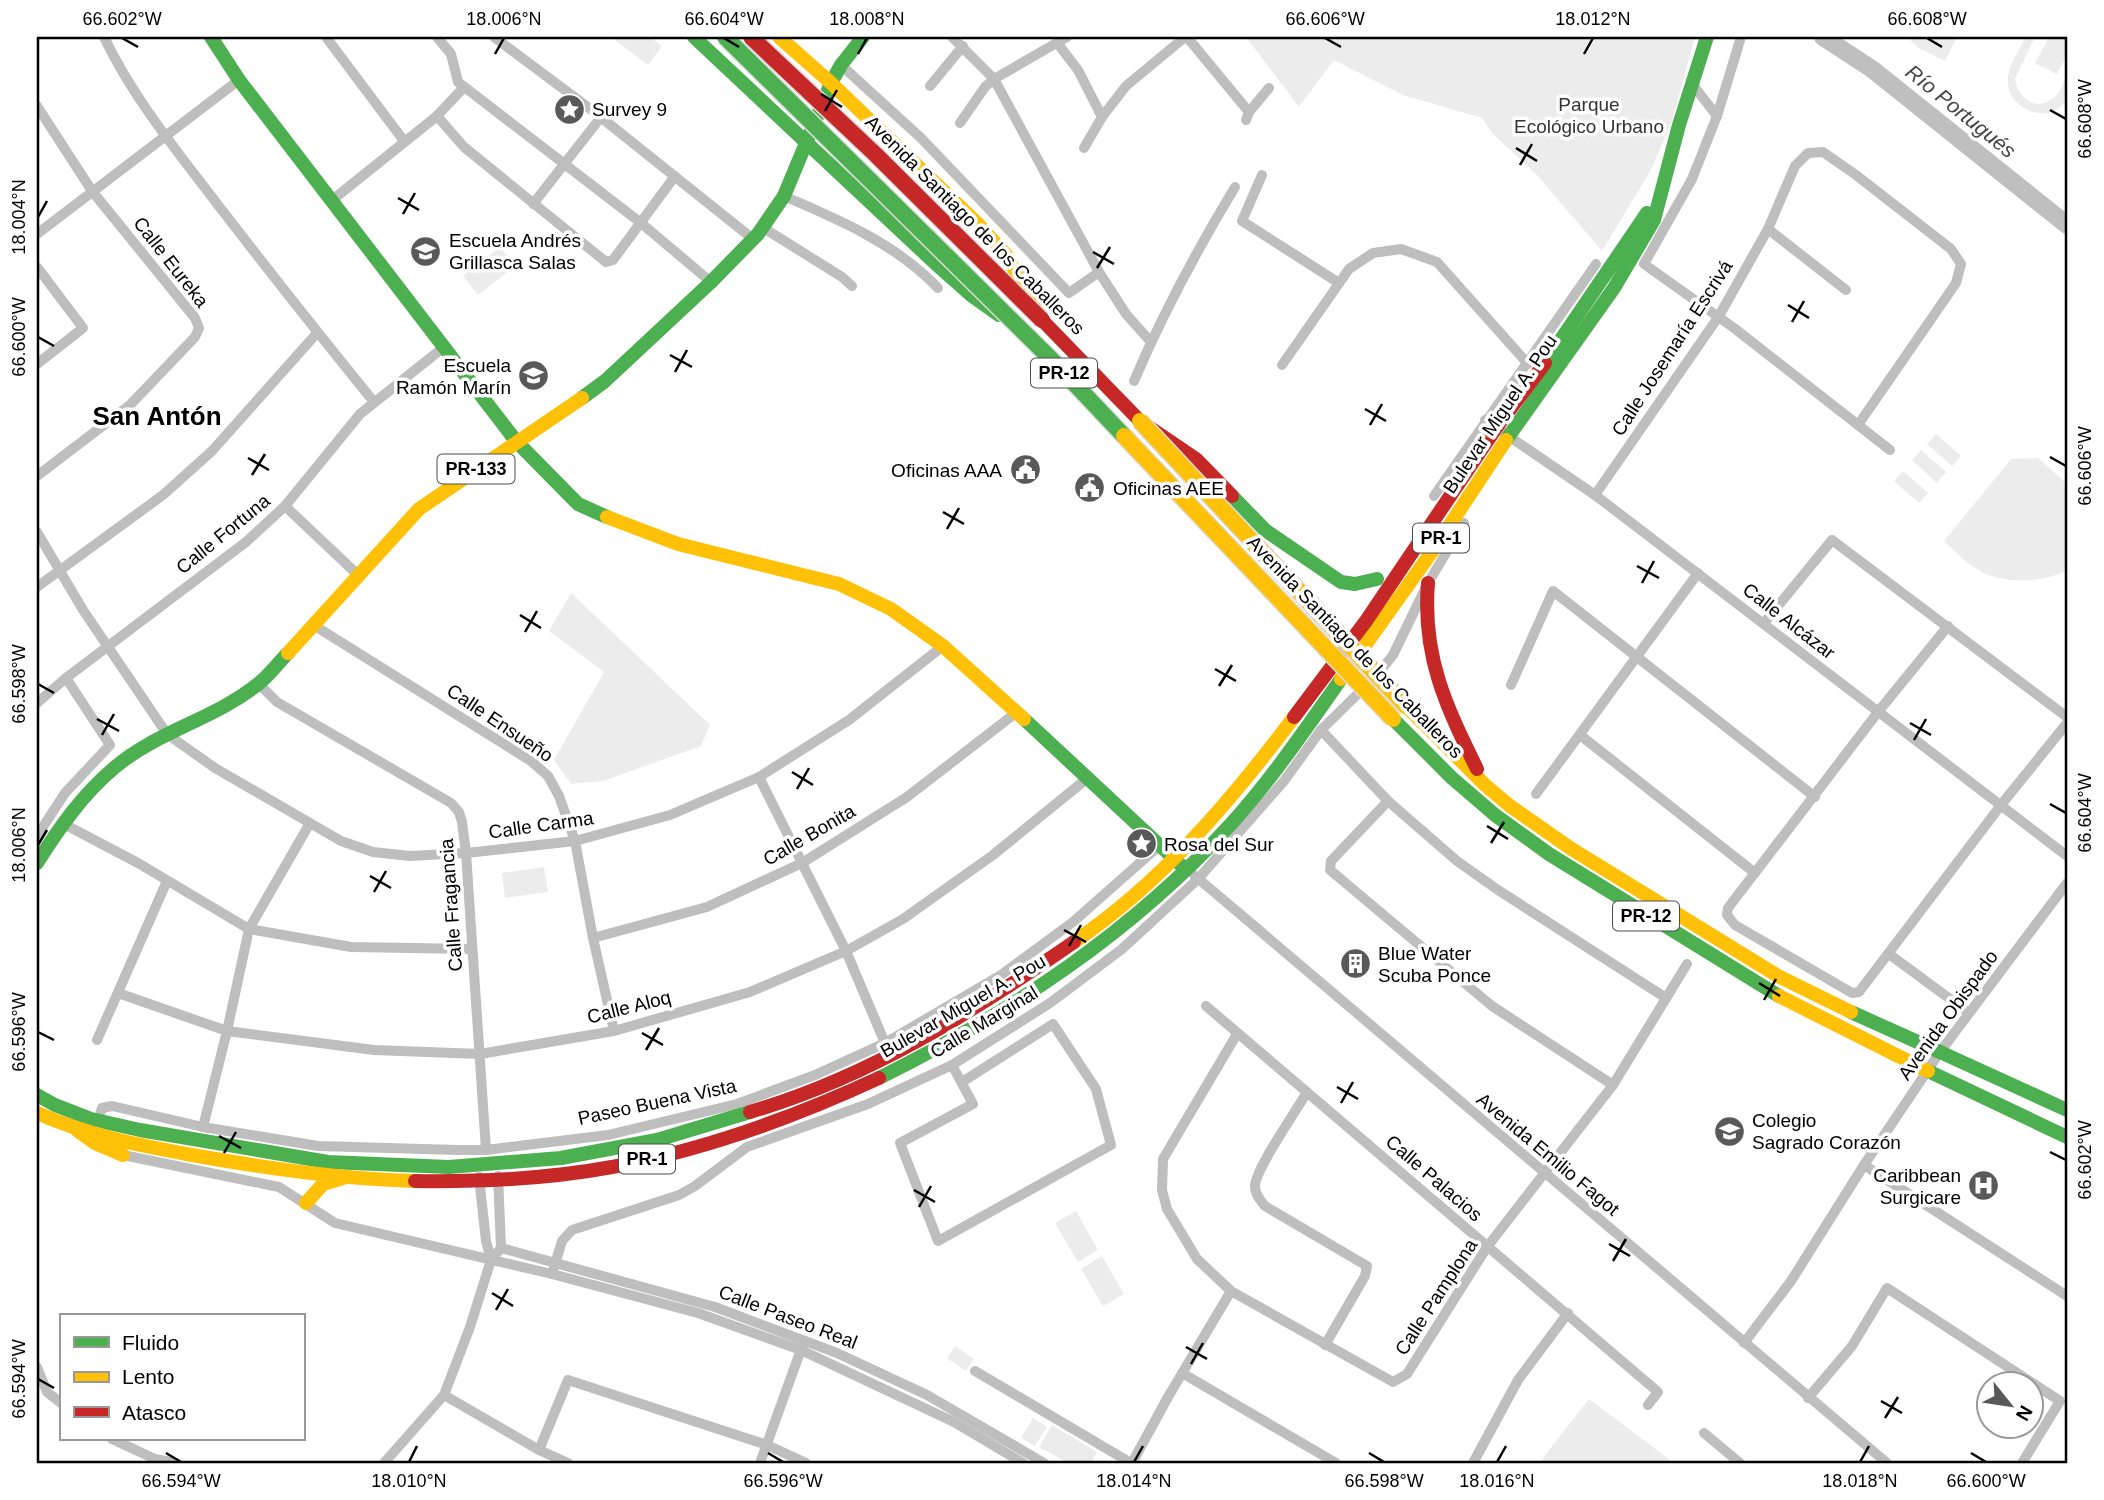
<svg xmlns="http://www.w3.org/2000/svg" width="2104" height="1500" viewBox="0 0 2104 1500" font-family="Helvetica,sans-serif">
  <rect width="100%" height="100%" fill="#fff"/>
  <!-- green -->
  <g fill="#ececec">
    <polygon points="613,37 650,37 662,46 648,65 612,38"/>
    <polygon points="1246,37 1695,37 1672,121 1651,170 1602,251 1536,174 1492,133 1482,118 1403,95 1334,60 1299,107"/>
    <polygon points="1907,37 1957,37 1945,61 1919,48"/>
    <path d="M2026 37H2035L2015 79C2018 97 2035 112 2052 99 2060 94 2063 84 2067 76 2067 82 2069 92 2067 98 2053 128 2003 110 2008 76 2010 63 2020 49 2026 37Z"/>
    <polygon points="2049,37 2067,37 2067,55 2057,74 2035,63"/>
    <polygon points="500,247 515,266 478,295 463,276"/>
    <polygon points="1936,434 1961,456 1952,466 1927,444"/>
    <polygon points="1921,450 1946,472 1937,483 1912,460"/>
    <path d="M2038 458 2067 484V570C2043 583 2008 584 1982 572 1969 566 1955 551 1944 541L2011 459Z"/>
    <polygon points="1903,471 1928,493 1919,503 1894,481"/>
    <polygon points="571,593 710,725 701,746 603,781 571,784 554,760 604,672 549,631"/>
    <polygon points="544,867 548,892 505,898 502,873"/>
    <polygon points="1076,1211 1098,1250 1078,1262 1055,1223"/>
    <polygon points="1102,1256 1124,1294 1103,1306 1081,1269"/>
    <polygon points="955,1346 974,1359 966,1371 947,1358"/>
    <polygon points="1589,1399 1674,1463 1539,1463"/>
    <polygon points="1033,1418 1047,1427 1035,1446 1021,1438"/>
    <polygon points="1052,1425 1097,1452 1091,1463 1068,1463 1039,1447"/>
  </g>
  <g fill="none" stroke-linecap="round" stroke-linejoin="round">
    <!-- river -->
    <polyline stroke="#bfbfbf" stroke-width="18" points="1823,37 1872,69 2067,225"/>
    <!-- street -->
    <g stroke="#bebebe" stroke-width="10">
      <path d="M104 37C133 98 177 151 218 205 269 271 321 337 374 402"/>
      <polyline points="326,37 404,141"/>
      <polyline points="437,37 451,54 458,82 641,223 705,277 710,283"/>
      <polyline points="494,37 593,111 753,239"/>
      <polyline points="952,37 994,79 1099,272 1126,314 1150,341"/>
      <polyline points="1187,37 1249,112"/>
      <polyline points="1741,37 1717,116 1692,179 1644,264 1734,328 1890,450"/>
      <polyline points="1058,44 1078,70 1102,117"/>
      <polyline points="841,65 921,138 1069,293 1099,272"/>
      <polyline points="1693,85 1717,116"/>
      <polyline points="930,86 963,46"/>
      <polyline points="37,106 92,191 195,318 199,328 195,337 130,405 37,476"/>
      <polyline points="437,116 464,147 606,262 613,260 675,176"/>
      <polyline points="1246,120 1249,112 1269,88"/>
      <polyline points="960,123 985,87 994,79 1067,37"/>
      <polyline points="1084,148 1102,117 1126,86 1185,37"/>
      <polyline points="1262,175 1242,221 1339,283"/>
      <path d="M784 196C840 220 896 244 938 288"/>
      <polyline points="331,201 437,116 464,87"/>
      <polyline points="533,204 601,117"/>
      <polyline points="762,227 842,277 852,286"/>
      <polyline points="1768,229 1846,290"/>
      <polyline points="37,234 239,80"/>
      <polyline points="37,267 83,328 37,364"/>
      <polyline points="1282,365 1349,269 1373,253 1401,249 1437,262 1528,364"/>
      <path d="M1134 381C1163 313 1197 250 1235 187"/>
      <polyline points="1485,420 1595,495 2067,856"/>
      <polyline points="1595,495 1719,316 1768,229 1795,166 1808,153 1823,152 1856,175 1951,249 1961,264 1956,283 1858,425"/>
      <polyline points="1434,496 1596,264"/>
      <polyline points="285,506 357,574"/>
      <polyline points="37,532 83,610 167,734 215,768 341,841 373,852 410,856 466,853 575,841 670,815 759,777 849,720 943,646"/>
      <polyline points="37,587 163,495 212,451 317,333"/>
      <polyline points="1764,623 1832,540 2067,717"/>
      <polyline points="315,626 531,761 548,776 559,796 575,841 593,938 614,1031"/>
      <polyline points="1948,626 1878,712 1728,908 1727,915 1735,925 1852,993 1859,992 2001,805 2067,723"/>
      <polyline points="259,684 277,702 451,803 459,812 462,822 466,853 486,1150"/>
      <polyline points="1511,685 1553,591 1815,797"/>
      <polyline points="37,703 66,678 246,542 285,506 360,414 444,347"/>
      <polyline points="1321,730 1388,801 1457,861 1498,890 1666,998"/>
      <polyline points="1580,735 1755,873"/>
      <polyline points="759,777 846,951 885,1043"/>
      <polyline points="1536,794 1698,573"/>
      <polyline points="1388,801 1331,861 1330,870 1492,1006 1613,1085"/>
      <polyline points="62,823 138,863 249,929 351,947 472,949"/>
      <polyline points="37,836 65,793 110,745 66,678"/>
      <polyline points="1194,875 1887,1463"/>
      <polyline points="593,938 707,907 802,863 907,797 1017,712"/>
      <polyline points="1889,954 1969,1013"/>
      <polyline points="118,993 227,1031 374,1050 480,1054 614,1031 750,992 846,951 903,919 993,855 1089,777"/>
      <polyline points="1206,1006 1658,1392 1648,1405"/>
      <polyline points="1237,1034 1163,1159 1162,1190 1167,1209 1197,1259 1231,1291 1393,1382 1407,1374 1487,1247 1613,1085 1687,964"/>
      <polyline points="97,1040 167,881"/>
      <polyline points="952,1065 973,1104 900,1143 938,1241 1111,1145 1096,1089 1053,1024 962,1082"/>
      <path d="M1307 1092C1297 1110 1255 1169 1255 1186 1255 1194 1260 1200 1265 1206L1367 1266 1365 1276 1325 1345"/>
      <polyline points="98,1120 102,1108 112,1106 203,1127 318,1146 458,1150 486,1150 608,1135 737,1104 815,1075 885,1043 1001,975 1073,922 1160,845"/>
      <polyline points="203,1127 227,1031 249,929 310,823"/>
      <polyline points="123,1155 279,1187 335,1223 552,1274 698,1313 801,1350 954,1422 1023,1463"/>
      <polyline points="1864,1165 2067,1296"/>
      <polyline points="479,1177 486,1241 491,1260"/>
      <polyline points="501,1248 715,1307 837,1353 927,1395 1044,1463"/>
      <polyline points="552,1274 562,1241 572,1230 679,1195 695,1186 747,1147 868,1104 952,1065 1050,1003 1122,949 1198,879 1284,781 1321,730 1377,675 1393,655 1428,583 1464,523"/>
      <polyline points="1744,1343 1791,1281 1864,1165 1940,1052 2067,883"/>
      <polyline points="37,1367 47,1392 61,1403"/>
      <polyline points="975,1371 1131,1463"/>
      <polyline points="1182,1373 1336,1463"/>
      <polyline points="444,1395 539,1450 568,1463"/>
      <polyline points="1808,1398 1852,1346 1887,1288 2060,1401 2022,1463"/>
      <polyline points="1704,1433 1740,1463"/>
      <polyline points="112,1439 155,1459 176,1463"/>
      <polyline points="539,1450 568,1380 767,1445 806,1463"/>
      <polyline points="384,1463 444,1395 470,1327 491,1260 501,1248 498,1176"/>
      <polyline points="760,1463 803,1344"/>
      <polyline points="1132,1463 1168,1397 1231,1291"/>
      <polyline points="1473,1463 1518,1380 1568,1313"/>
    </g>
    <!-- fast -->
    <g stroke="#4caf50" stroke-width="14">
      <polyline points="211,37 239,80 516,441 578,504 607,517"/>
      <polyline points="694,37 936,264 971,295 999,315"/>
      <polyline points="1545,363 1647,213"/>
      <polyline points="582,398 605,381 710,283 758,234 784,196 831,83 841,65 863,37"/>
      <polyline points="1506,440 1614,288 1654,220 1679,125 1707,37"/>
      <polyline points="1232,496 1265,530 1341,582 1355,584 1377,579"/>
      <polyline points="1024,719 1183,867"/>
      <polyline points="1393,719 1452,778 1495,815 1549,854 1779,996"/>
      <path d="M37 863C59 828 83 794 114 768 157 731 215 719 258 684 269 676 278 663 288 653"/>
      <polyline points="1851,1012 1940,1052"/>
      <polyline points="1940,1052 2067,1110"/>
      <polyline points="1928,1071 2067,1137"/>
      <path d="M879 1078C1012 1012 1131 933 1231 824 1272 779 1306 728 1341 679"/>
      <polyline points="37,1095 55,1105 91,1119 140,1130 328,1162 449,1167 561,1158 657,1140 750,1112"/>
    </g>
    <!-- slow -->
    <g stroke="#ffc107" stroke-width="14">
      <polyline points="779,37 831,83 978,224 1007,256 1043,321"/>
      <polyline points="607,517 678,544 839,584 891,609 943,646 1024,719"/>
      <polyline points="288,653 419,509 582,398"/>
      <polyline points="1341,679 1436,546 1506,440"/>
      <polyline points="1407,707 1485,785 1510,806 1570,848 1778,976 1851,1012"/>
      <path d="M1074 942C1162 882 1230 802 1294 717"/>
      <polyline points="1779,996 1928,1071"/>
      <path d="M37 1113C87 1135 138 1145 192 1155 266 1168 339 1179 415 1181"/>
      <polyline points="77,1130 95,1143 123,1155"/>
      <polyline points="306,1203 323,1184 343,1178"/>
    </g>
    <!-- jam -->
    <g stroke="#c62828" stroke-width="14">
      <polyline points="1043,321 1140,421 1196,459 1232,496"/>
      <path d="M1428 583C1422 656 1446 706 1477 769"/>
      <polyline points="1294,717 1366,621 1496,428 1545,363"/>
      <path d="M750 1112C869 1077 973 1012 1074 942"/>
      <path d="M415 1181C480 1182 547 1179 612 1167 703 1150 795 1117 879 1078"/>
    </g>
    <defs>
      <polyline id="fast-bridge" points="725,37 1053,361 1124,436"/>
      <g id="slow-bridge">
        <polyline points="1140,421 1407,707"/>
        <polyline points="1124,436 1393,719"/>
      </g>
      <polyline id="jam-bridge" points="751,37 875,154 1042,320"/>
    </defs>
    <!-- fast-bridge casing -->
    <use href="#fast-bridge" stroke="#dbdbdb" stroke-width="19" stroke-linecap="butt"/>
    <!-- slow-bridge casing -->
    <use href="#slow-bridge" stroke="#dbdbdb" stroke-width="19" stroke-linecap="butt"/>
    <!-- jam-bridge casing -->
    <use href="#jam-bridge" stroke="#dbdbdb" stroke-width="19" stroke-linecap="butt"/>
    <!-- fast-bridge -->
    <use href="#fast-bridge" stroke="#4caf50" stroke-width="16"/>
    <!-- slow-bridge -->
    <use href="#slow-bridge" stroke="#ffc107" stroke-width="16"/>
    <!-- jam-bridge -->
    <use href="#jam-bridge" stroke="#c62828" stroke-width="16"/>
  </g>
  <!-- ticks -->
  <path fill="none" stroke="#000" stroke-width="2.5" d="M122 38 138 47M724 38 739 47M1325 38 1341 47M1927 38 1942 47M495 54 504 38M858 54 867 38M1584 54 1593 38M821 94 842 107M2050 110 2066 119M825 111 837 90M1516 148 1537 161M1520 165 1532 144M398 198 419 210M403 214 415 193M38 217 47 201M1093 252 1114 264M1097 268 1110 247M1788 305 1809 318M1792 322 1804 301M38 337 54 346M670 355 692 367M675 372 687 350M1365 409 1386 421M1370 425 1382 404M2050 457 2066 466M248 458 269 470M252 475 265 454M943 512 964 524M947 529 959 508M1637 566 1659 578M1642 583 1654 561M520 615 541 628M525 632 537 611M1215 669 1236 681M38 684 54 693M1219 686 1232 665M97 719 119 731M1910 723 1931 735M102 735 114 714M1914 740 1926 719M792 772 813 785M797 789 809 768M2050 804 2066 813M1487 826 1508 839M1491 843 1504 822M38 845 47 830M370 876 391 888M374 892 386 871M1064 930 1086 942M1069 946 1081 925M1759 983 1780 996M1764 1000 1776 979M38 1032 54 1040M642 1033 663 1045M646 1050 659 1028M1337 1087 1358 1099M1341 1103 1353 1082M219 1136 241 1148M2050 1152 2066 1160M224 1153 236 1132M914 1190 935 1202M919 1207 931 1186M1609 1244 1630 1256M1613 1261 1626 1239M492 1293 513 1306M496 1310 508 1289M1186 1347 1207 1359M1191 1364 1203 1343M38 1379 54 1388M1881 1401 1902 1413M1885 1418 1898 1397M166 1453 181 1462M768 1453 783 1462M1369 1453 1384 1462M1971 1453 1986 1462M409 1462 417 1446M1134 1462 1143 1446M1497 1462 1506 1446M1860 1462 1869 1446"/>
  <!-- icons -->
  <defs>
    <symbol id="sight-disc" viewBox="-11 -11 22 22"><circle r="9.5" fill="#595959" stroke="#fff"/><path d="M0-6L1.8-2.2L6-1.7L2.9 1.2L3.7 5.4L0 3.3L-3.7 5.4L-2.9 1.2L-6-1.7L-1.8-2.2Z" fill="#fff"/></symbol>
    <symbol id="school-disc" viewBox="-11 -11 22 22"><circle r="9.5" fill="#595959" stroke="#fff"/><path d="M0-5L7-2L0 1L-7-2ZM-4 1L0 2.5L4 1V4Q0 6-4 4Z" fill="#fff"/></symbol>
    <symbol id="civic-disc" viewBox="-11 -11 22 22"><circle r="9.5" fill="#595959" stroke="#fff"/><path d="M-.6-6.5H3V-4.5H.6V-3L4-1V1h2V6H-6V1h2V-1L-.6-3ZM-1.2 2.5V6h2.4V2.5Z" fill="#fff"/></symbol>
    <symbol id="building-disc" viewBox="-11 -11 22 22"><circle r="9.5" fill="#595959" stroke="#fff"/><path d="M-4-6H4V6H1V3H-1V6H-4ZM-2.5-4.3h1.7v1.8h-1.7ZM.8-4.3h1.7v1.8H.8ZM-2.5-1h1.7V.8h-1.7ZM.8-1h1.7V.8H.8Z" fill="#fff"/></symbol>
    <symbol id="university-disc" viewBox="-11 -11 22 22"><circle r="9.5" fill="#595959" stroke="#fff"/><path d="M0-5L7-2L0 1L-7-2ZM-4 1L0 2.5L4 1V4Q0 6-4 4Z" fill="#fff"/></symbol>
    <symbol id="hospital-disc" viewBox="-11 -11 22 22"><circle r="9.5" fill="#595959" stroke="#fff"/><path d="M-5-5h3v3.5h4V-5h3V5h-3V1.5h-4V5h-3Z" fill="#fff"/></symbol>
  </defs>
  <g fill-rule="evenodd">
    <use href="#sight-disc" x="552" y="92" width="35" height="35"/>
    <use href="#school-disc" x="408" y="234" width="35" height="35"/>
    <use href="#school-disc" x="516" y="358" width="35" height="35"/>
    <use href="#civic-disc" x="1008" y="452" width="35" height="35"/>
    <use href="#civic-disc" x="1072" y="470" width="35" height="35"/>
    <use href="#sight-disc" x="1124" y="826" width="35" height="35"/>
    <use href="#building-disc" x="1338" y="946" width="35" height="35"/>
    <use href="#university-disc" x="1712" y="1114" width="35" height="35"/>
    <use href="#hospital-disc" x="1966" y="1168" width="35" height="35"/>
  </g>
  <g text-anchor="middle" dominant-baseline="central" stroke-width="7" stroke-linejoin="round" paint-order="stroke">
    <!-- shield labels -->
    <g fill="#fff" stroke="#4c4c4c" stroke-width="2">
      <rect x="1031" y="358.5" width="66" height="29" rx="5"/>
      <rect x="437.5" y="454.5" width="77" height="29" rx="5"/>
      <rect x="1413" y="523.5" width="56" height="29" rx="5"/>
      <rect x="1613" y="901.5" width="66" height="29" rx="5"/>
      <rect x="619" y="1144.5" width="56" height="29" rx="5"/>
    </g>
    <g font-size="18" font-weight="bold" fill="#000">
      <text x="1064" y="373">PR-12</text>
      <text x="476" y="469">PR-133</text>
      <text x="1441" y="538">PR-1</text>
      <text x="1646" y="916">PR-12</text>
      <text x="647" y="1159">PR-1</text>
    </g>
    <!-- park labels -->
    <g font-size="19" fill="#333" stroke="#fff">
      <text x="1589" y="104">Parque<tspan x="1589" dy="22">Ecológico Urbano</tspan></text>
    </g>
    <!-- poi labels -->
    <g font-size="19" fill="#000" stroke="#fff" text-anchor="start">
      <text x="592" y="109">Survey 9</text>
      <text x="449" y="240">Escuela Andrés<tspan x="449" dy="22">Grillasca Salas</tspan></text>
      <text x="511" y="365" text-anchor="end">Escuela<tspan x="511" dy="22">Ramón Marín</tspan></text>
      <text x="1002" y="470" text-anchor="end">Oficinas AAA</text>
      <text x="1113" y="488">Oficinas AEE</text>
      <text x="1164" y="844">Rosa del Sur</text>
      <text x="1378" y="953">Blue Water<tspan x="1378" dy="22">Scuba Ponce</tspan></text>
      <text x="1752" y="1120">Colegio<tspan x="1752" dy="22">Sagrado Corazón</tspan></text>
      <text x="1961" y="1175" text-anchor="end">Caribbean<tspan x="1961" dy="22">Surgicare</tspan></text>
    </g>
    <!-- street labels -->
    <g font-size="19" fill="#000" stroke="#fff">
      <text transform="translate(975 225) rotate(45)">Avenida Santiago de los Caballeros</text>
      <text transform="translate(171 262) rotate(52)">Calle Eureka</text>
      <text transform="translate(1672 348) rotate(-57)">Calle Josemaría Escrivá</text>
      <text transform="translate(1500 414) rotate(-56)">Bulevar Miguel A. Pou</text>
      <text transform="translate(223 534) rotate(-39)">Calle Fortuna</text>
      <text transform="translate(1789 621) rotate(38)">Calle Alcázar</text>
      <text transform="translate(1355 647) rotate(46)">Avenida Santiago de los Caballeros</text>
      <text transform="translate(500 723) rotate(34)">Calle Ensueño</text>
      <text transform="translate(541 825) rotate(-8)">Calle Carma</text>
      <text transform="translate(809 835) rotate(-30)">Calle Bonita</text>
      <text transform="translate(451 905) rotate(-94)">Calle Fragancia</text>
      <text transform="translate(963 1006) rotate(-30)">Bulevar Miguel A. Pou</text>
      <text transform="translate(629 1007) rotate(-14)">Calle Aloq</text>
      <text transform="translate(1948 1015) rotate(-54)">Avenida Obispado</text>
      <text transform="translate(984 1022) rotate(-31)">Calle Marginal</text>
      <text transform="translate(657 1102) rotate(-12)">Paseo Buena Vista</text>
      <text transform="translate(1548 1154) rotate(40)">Avenida Emilio Fagot</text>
      <text transform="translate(1434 1178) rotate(41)">Calle Palacios</text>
      <text transform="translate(1436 1297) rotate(-57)">Calle Pamplona</text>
      <text transform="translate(788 1317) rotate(21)">Calle Paseo Real</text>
    </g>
    <!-- water labels -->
    <g font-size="21" font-style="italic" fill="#444" stroke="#fff">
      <text transform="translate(1961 111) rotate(39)">Río Portugués</text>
    </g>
    <!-- district labels -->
    <g font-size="26" font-weight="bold" fill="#000" stroke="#fff">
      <text x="157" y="416">San Antón</text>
    </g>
  </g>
  <!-- border -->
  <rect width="2104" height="1500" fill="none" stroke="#ffffff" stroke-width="77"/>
  <!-- legend -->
  <rect x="60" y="1314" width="245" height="126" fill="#ffffff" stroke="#999999" stroke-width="2"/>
  <rect x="74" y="1337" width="35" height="10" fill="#4caf50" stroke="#999999" stroke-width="2"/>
  <text x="122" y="1350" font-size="21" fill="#000000">Fluido</text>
  <rect x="74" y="1372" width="35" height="10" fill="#ffc107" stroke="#999999" stroke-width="2"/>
  <text x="122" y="1384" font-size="21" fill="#000000">Lento</text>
  <rect x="74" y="1407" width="35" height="10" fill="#c62828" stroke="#999999" stroke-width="2"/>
  <text x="122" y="1420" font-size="21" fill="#000000">Atasco</text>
  <!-- north arrow -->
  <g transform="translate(2010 1405) rotate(120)"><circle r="33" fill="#ffffff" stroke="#999999" stroke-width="2"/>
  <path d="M0-5L12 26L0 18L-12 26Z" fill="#595959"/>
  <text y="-10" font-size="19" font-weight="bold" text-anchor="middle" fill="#000000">N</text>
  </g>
  <rect x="38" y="38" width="2028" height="1424" fill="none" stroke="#000" stroke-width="2.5"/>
  <g font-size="18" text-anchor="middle" fill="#000">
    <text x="122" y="25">66.602°W</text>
    <text x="504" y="25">18.006°N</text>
    <text x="724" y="25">66.604°W</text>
    <text x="867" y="25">18.008°N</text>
    <text x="1325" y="25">66.606°W</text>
    <text x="1593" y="25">18.012°N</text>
    <text x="1927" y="25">66.608°W</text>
    <text transform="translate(2085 119) rotate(-90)" y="6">66.608°W</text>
    <text transform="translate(19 217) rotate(-90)" y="6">18.004°N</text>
    <text transform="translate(19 337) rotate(-90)" y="6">66.600°W</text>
    <text transform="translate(2085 466) rotate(-90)" y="6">66.606°W</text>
    <text transform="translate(19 684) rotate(-90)" y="6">66.598°W</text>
    <text transform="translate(2085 813) rotate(-90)" y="6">66.604°W</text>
    <text transform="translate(19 845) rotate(-90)" y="6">18.006°N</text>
    <text transform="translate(19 1032) rotate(-90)" y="6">66.596°W</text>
    <text transform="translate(2085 1160) rotate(-90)" y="6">66.602°W</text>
    <text transform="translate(19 1379) rotate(-90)" y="6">66.594°W</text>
    <text x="181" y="1487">66.594°W</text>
    <text x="409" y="1487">18.010°N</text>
    <text x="783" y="1487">66.596°W</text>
    <text x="1134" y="1487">18.014°N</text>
    <text x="1384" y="1487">66.598°W</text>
    <text x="1497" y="1487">18.016°N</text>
    <text x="1860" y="1487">18.018°N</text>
    <text x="1986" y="1487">66.600°W</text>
  </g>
</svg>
